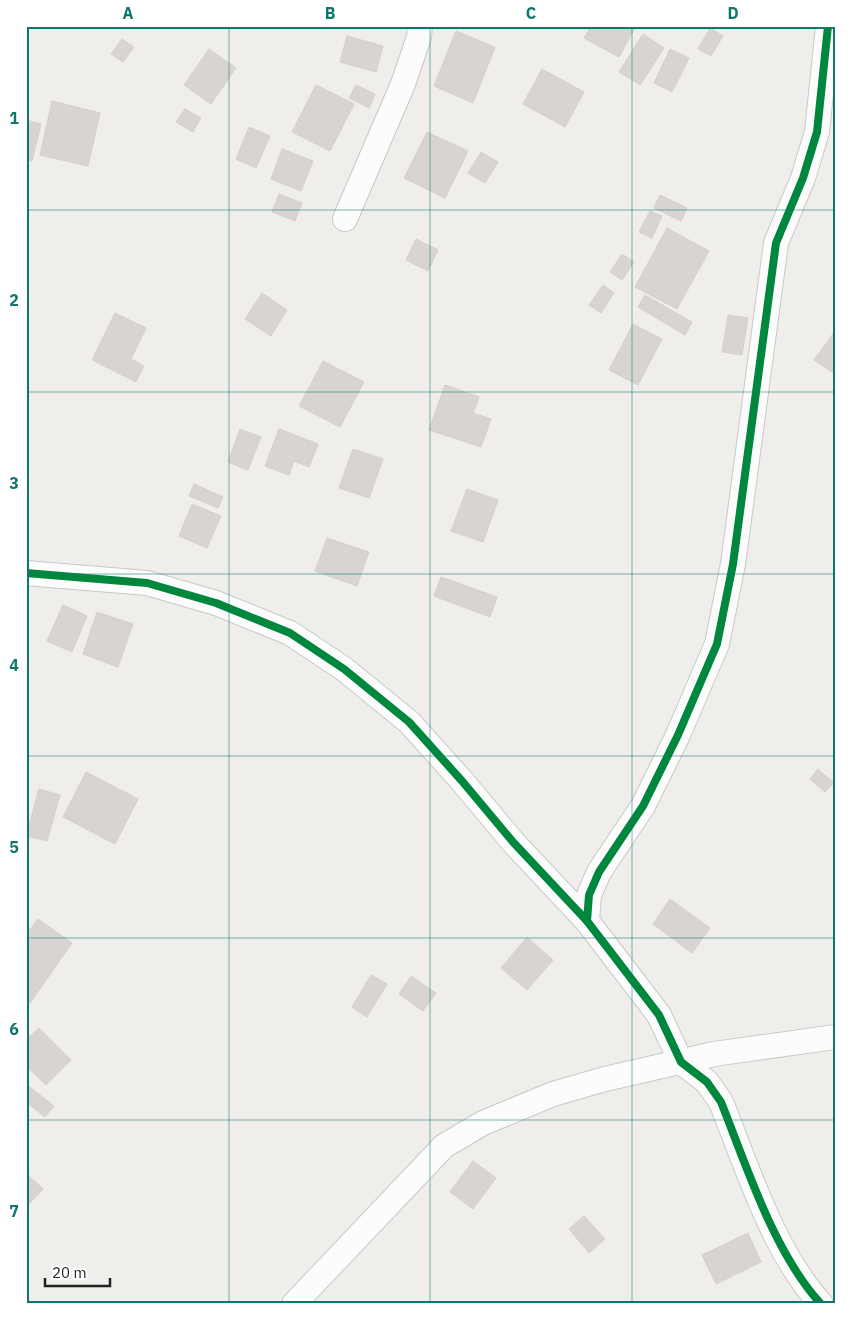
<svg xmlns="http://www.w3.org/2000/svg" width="861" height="1330" viewBox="0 0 861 1330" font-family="'IBM Plex Sans',sans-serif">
  <rect width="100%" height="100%" fill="#f0eeeb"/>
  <!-- building -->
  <g fill="#d7d4d2" stroke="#d3d0cc">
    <polygon points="591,26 636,26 619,57 584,38"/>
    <polygon points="710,28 723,36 711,56 698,49"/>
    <polygon points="456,31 495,47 473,103 434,86"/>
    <polygon points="643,34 664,48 640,85 619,72"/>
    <polygon points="347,36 383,46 376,72 340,62"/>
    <polygon points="122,39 134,47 123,62 111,54"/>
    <polygon points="209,49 236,68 211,104 184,85"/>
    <polygon points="670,49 689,58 672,92 654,83"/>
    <polygon points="542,69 584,92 565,127 523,104"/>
    <polygon points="316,85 354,104 330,151 292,132"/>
    <polygon points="356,85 375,94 369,108 349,98"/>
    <polygon points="52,101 100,113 88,166 40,155"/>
    <polygon points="185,109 201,118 193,132 176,122"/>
    <polygon points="26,120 41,124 32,161 26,159"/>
    <polygon points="249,127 270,136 256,168 236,159"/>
    <polygon points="427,132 468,151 445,198 404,178"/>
    <polygon points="282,149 313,161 301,191 271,179"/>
    <polygon points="481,152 498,162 485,183 468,173"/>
    <polygon points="279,194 302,203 295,221 272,212"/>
    <polygon points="660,195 687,208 681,221 654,208"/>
    <polygon points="650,211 662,216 652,238 639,232"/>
    <polygon points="667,228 709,251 677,309 635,287"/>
    <polygon points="416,239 438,250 428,271 406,260"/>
    <polygon points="622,254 634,262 622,280 610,272"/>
    <polygon points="603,285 614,293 601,313 589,305"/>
    <polygon points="262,293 287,310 271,336 245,319"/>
    <polygon points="645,295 692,322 685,335 638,307"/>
    <polygon points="115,313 146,328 131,359 144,366 136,382 92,360"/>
    <polygon points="728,315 748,318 742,355 722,352"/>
    <polygon points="633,324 662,339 638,385 609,370"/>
    <polygon points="835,331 835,374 814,360"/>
    <polygon points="323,361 364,382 340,427 299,406"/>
    <polygon points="445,385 479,397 473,413 491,419 481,447 429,430"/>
    <polygon points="240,429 261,437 248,470 228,462"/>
    <polygon points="279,429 318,444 309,467 294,461 289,475 265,466"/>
    <polygon points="353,449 383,459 369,498 339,488"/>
    <polygon points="194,484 223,497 218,508 189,496"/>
    <polygon points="467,489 498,500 483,542 451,531"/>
    <polygon points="192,504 221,516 207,548 179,536"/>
    <polygon points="327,538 369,552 357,586 315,571"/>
    <polygon points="441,577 497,597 490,617 434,596"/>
    <polygon points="63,605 87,616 72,652 47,641"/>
    <polygon points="97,612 133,624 118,667 83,654"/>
    <polygon points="818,769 834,783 825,792 810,779"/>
    <polygon points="86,772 138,799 115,844 63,817"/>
    <polygon points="39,789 60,795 47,841 26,836"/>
    <polygon points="670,899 710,928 692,953 653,924"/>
    <polygon points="38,919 72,943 30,1003 26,1000 26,935"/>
    <polygon points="527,937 553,960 527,990 501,968"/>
    <polygon points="371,975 387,984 367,1017 352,1007"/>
    <polygon points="411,976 436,993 423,1011 399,994"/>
    <polygon points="39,1028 71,1060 46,1085 26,1066 26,1040"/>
    <polygon points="26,1084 54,1106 45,1117 26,1102"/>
    <polygon points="473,1161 496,1178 473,1209 450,1192"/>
    <polygon points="28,1175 43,1189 26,1207 26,1177"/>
    <polygon points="584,1216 605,1239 589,1253 569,1229"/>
    <polygon points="748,1233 761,1262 716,1284 702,1255"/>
  </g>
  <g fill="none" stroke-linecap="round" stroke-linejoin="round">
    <defs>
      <g id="street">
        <polyline points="345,219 403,84 419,37 420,26"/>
        <polyline points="26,573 147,583 216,603 290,633 344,669 409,722 462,781 513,842 587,921"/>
        <polyline points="294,1304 444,1146 483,1123 553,1094 605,1079 714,1054 835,1037"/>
        <path d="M821 1304C774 1253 747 1167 721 1102L707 1082 681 1062 659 1015 587 921 589 895 599 872 643 806 678 735 717 644 733 564 776 243 803 178 817 132 828 26"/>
      </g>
    </defs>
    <!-- street casing -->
    <use href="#street" stroke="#c9c8c7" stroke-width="26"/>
    <!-- street -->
    <use href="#street" stroke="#fdfcfc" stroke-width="24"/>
    <defs>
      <g id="cycleway">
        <polyline points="26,573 147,583 216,603 290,633 344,669 409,722 462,781 513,842 587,921"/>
        <path d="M821 1304C774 1253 747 1167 721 1102L707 1082 681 1062 659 1015 587 921 589 895 599 872 643 806 678 735 717 644 733 564 776 243 803 178 817 132 828 26"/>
      </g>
    </defs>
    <!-- cycleway casing -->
    <use href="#cycleway" stroke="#fff" stroke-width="11"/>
    <!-- cycleway -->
    <use href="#cycleway" stroke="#00873e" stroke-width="8"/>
  </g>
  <!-- grid -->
  <path fill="none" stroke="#0f766e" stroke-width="1" stroke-opacity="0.55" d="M229 26V1304M430 26V1304M632 26V1304M26 210H835M26 392H835M26 574H835M26 756H835M26 938H835M26 1120H835"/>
  <!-- border -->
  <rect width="861" height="1330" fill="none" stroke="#ffffff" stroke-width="55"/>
  <!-- scale -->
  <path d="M45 1278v8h65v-8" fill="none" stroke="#222222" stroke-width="2.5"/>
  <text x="52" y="1278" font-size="15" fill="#222222" stroke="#ffffff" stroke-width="4" paint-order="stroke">20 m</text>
  <rect x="28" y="28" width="806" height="1274" fill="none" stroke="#0f766e" stroke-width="2"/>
  <g font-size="16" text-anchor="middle" font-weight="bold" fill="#0f766e">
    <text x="128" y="19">A</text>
    <text x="330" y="19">B</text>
    <text x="531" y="19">C</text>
    <text x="733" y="19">D</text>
    <text x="14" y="124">1</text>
    <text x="14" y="306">2</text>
    <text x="14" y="489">3</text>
    <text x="14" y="671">4</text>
    <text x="14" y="853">5</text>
    <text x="14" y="1035">6</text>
    <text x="14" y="1217">7</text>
  </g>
</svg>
